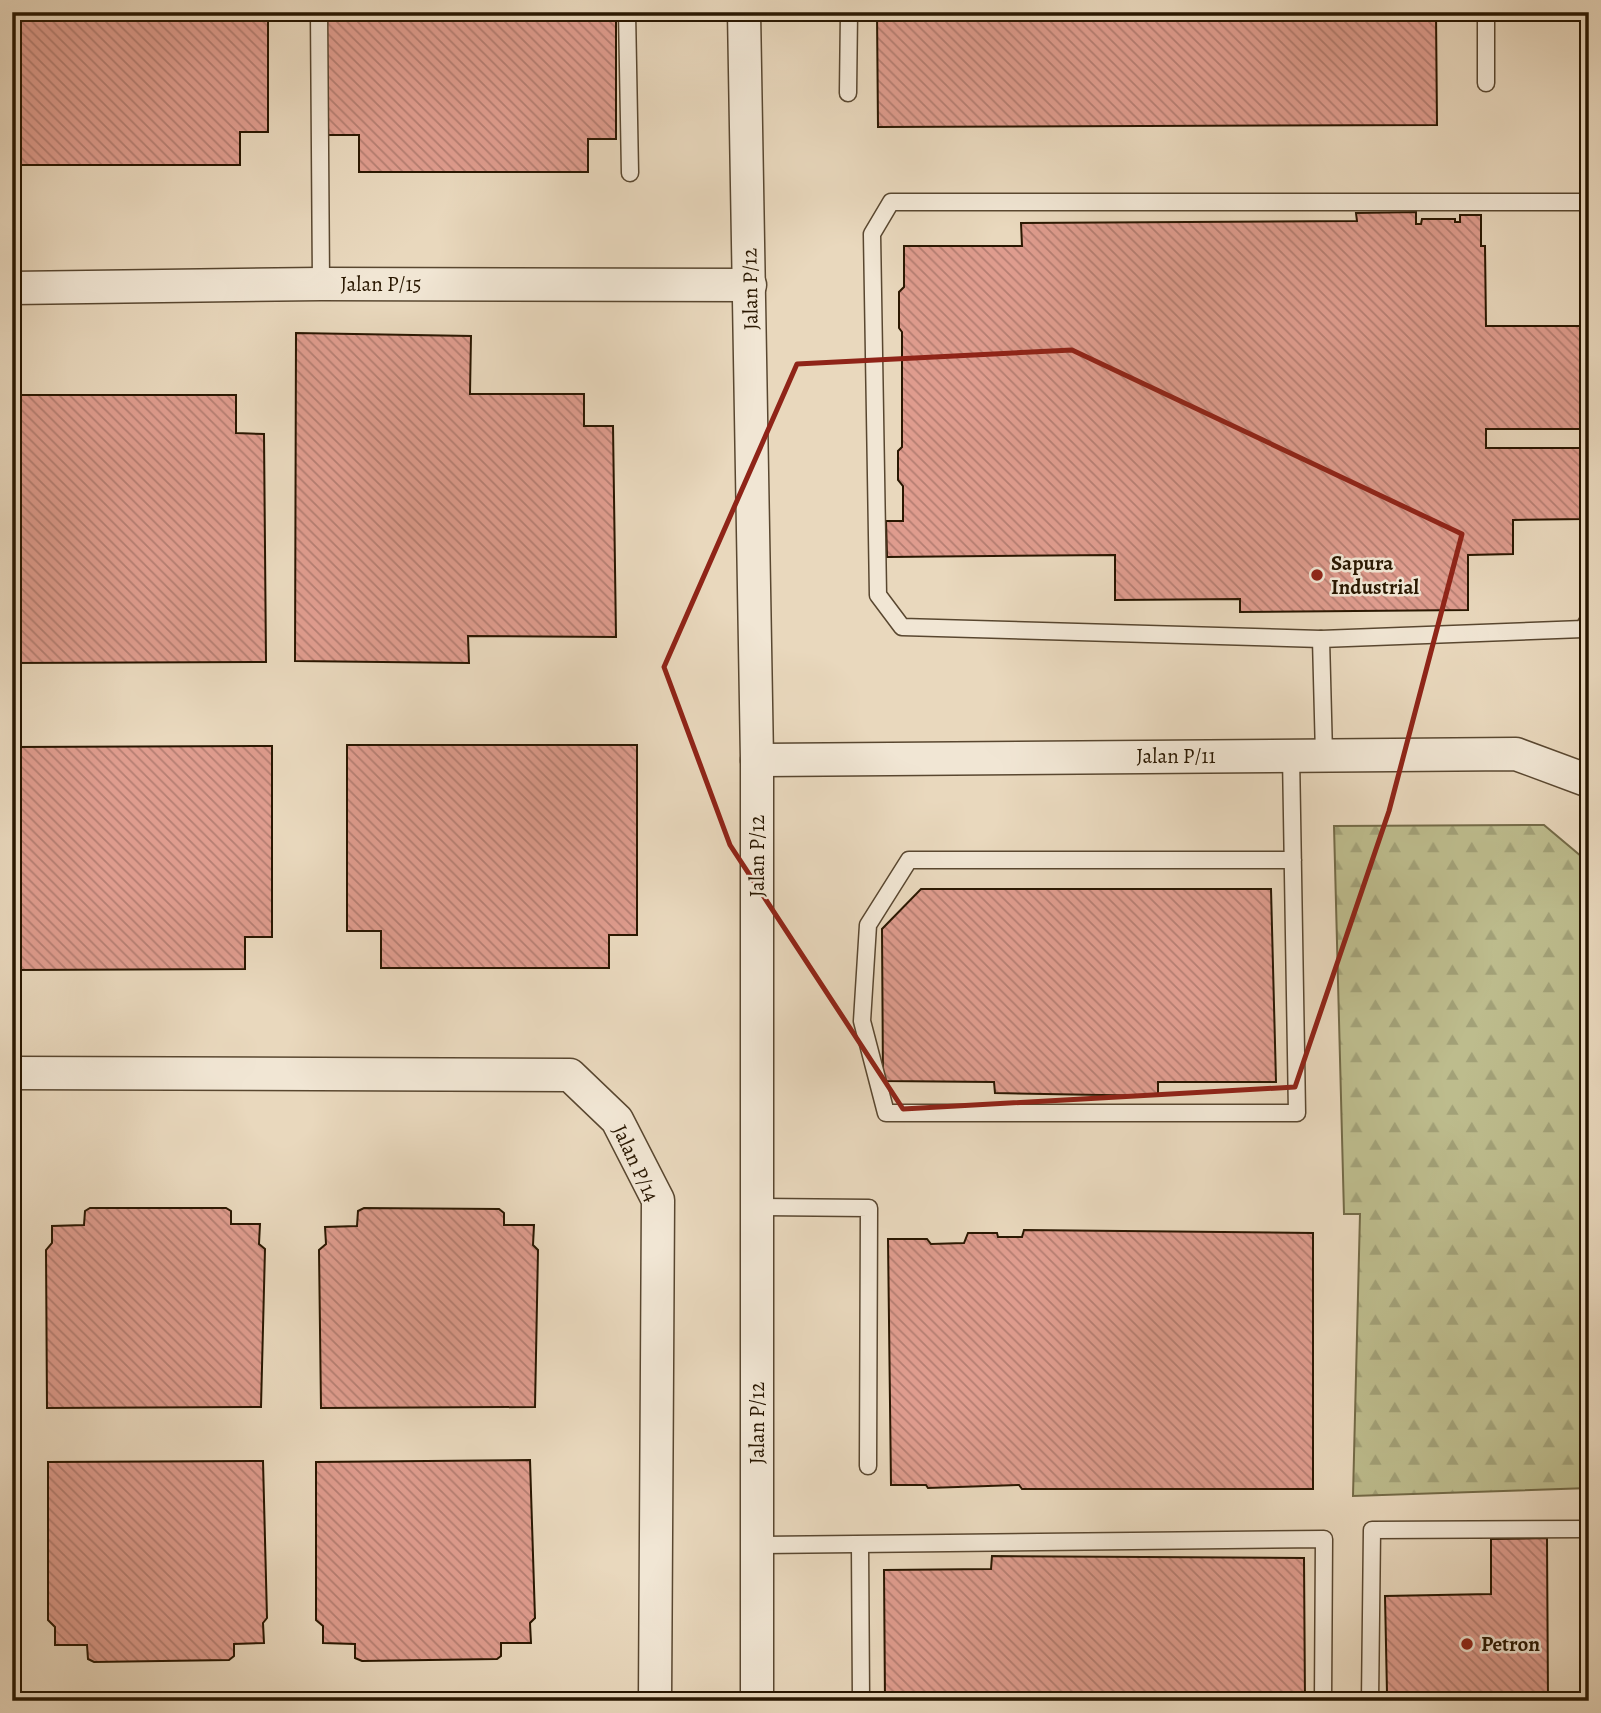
<svg xmlns="http://www.w3.org/2000/svg" width="1601" height="1713" viewBox="0 0 1601 1713" font-family="Alegreya,serif">
  <defs>
    <pattern id="forest-firs" width="22" height="20" patternUnits="userSpaceOnUse" patternTransform="scale(1.75)"><rect width="22" height="20" fill="#bdbc8d"/><path d="M5 1l3.5 6h-7zM16 11l3.5 6h-7z" fill="#a2a178"/></pattern>
    <pattern id="building-back-hatch" width="6" height="6" patternUnits="userSpaceOnUse" patternTransform="scale(1.75)"><rect width="6" height="6" fill="#df9c8e"/><path d="M-1 5l2 2M0 0l6 6M5-1l2 2" fill="none" stroke="#b57e72"/></pattern>
  </defs>
  <rect width="100%" height="100%" fill="#e9d8bd"/>
  <filter id="stains"><feTurbulence type="fractalNoise" baseFrequency=".00286" numOctaves="4"/><feColorMatrix values="0 0 0 0 .2 0 0 0 0 .09 0 0 0 0 .02 0 0 0 .5 -.17"/></filter>
  <radialGradient id="worn" r=".72"><stop offset=".6" stop-color="#630" stop-opacity="0"/><stop offset="1" stop-color="#630" stop-opacity=".3"/></radialGradient>
  <!-- forest -->
  <polygon fill="url(#forest-firs)" stroke="#736a47" stroke-width="2" points="1544,825 1588,862 1589,1488 1353,1496 1360,1214 1344,1214 1334,826"/>
  <!-- building -->
  <g fill="url(#building-back-hatch)" stroke="#291701" stroke-width="2">
    <polygon points="12,12 268,12 268,132 240,132 240,165 12,165"/>
    <polygon points="326,12 616,12 616,139 588,139 588,172 359,172 359,135 326,135"/>
    <polygon points="877,12 1436,12 1437,125 878,127"/>
    <polygon points="1416,212 1416,224 1421,224 1422,219 1455,219 1455,222 1460,222 1460,215 1481,215 1481,246 1485,246 1486,326 1583,326 1589,331 1589,429 1486,429 1486,448 1584,448 1585,519 1513,520 1513,554 1468,555 1468,610 1240,612 1240,599 1115,600 1115,555 887,557 886,521 903,521 903,486 898,480 898,451 902,447 902,332 899,328 899,292 904,287 904,246 1022,246 1021,223 1357,221 1356,213"/>
    <polygon points="296,333 471,336 470,394 584,394 584,426 613,426 616,637 468,636 469,663 295,661"/>
    <polygon points="12,395 236,395 236,433 264,434 266,662 12,663"/>
    <polygon points="347,745 637,745 637,935 609,935 609,968 381,968 381,931 347,931"/>
    <polygon points="272,746 272,937 245,937 245,969 16,970 16,932 12,932 12,747"/>
    <polygon points="921,889 1271,889 1276,1082 1158,1082 1158,1096 995,1093 994,1082 883,1081 882,929"/>
    <polygon points="90,1208 226,1208 231,1211 231,1224 260,1224 259,1244 265,1249 261,1407 47,1408 46,1250 52,1243 52,1226 84,1225 85,1211"/>
    <polygon points="364,1208 499,1209 504,1213 504,1225 534,1225 533,1245 538,1250 535,1407 321,1408 319,1250 326,1244 325,1227 357,1226 358,1211"/>
    <polygon points="1024,1230 1313,1233 1313,1489 1022,1489 1019,1485 928,1488 926,1485 891,1485 888,1239 927,1239 931,1244 964,1243 968,1233 997,1233 998,1237 1022,1237"/>
    <polygon points="530,1460 535,1618 530,1623 531,1643 501,1643 501,1656 497,1659 362,1661 355,1658 355,1644 323,1643 323,1626 316,1620 316,1462"/>
    <polygon points="263,1461 267,1618 263,1623 264,1643 234,1644 234,1656 229,1660 94,1662 88,1659 87,1645 55,1645 55,1627 48,1620 48,1462"/>
    <polygon points="1547,1538 1548,1701 1490,1701 1489,1692 1387,1693 1385,1596 1491,1594 1491,1539"/>
    <polygon points="992,1556 1304,1558 1305,1701 885,1701 884,1570 991,1569"/>
  </g>
  <g fill="none" stroke-linecap="round" stroke-linejoin="round">
    <defs>
      <g id="service">
        <polyline points="319,12 321,284"/>
        <polyline points="627,12 630,173"/>
        <polyline points="1486,83 1486,12"/>
        <polyline points="848,93 849,12"/>
        <polyline points="1321,639 902,627 878,595 872,234 891,202 1587,202 1589,205"/>
        <polyline points="1291,755 1297,1113 886,1113 862,1021 868,925 909,860 1293,860"/>
        <polyline points="1324,755 1321,639 1583,629 1589,619"/>
        <polyline points="757,1207 869,1208 868,1466"/>
        <polyline points="757,1545 1324,1539 1323,1701"/>
        <polyline points="860,1545 861,1701"/>
        <polyline points="1370,1701 1372,1530 1589,1529"/>
      </g>
      <g id="minor">
        <polyline points="744,12 757,760 757,1701"/>
        <polyline points="12,288 321,284 750,285"/>
        <polyline points="757,760 1516,754 1589,781"/>
        <polyline points="12,1073 570,1075 617,1120 658,1200 655,1701"/>
      </g>
    </defs>
    <!-- service casing -->
    <use href="#service" stroke="#594730" stroke-width="19"/>
    <!-- minor casing -->
    <use href="#minor" stroke="#594730" stroke-width="35"/>
    <!-- service -->
    <use href="#service" stroke="#f1e6d4" stroke-width="16"/>
    <!-- minor -->
    <use href="#minor" stroke="#f1e6d4" stroke-width="32"/>
  </g>
  <!-- marked area -->
  <path fill="none" stroke="#8f2418" stroke-width="5" stroke-linejoin="round" d="M1072 350 1462 534 1389 811 1295 1087 903 1109 730 845 664 667 797 364Z"/>
  <!-- markers -->
  <g fill="#8f2418" stroke="#f1e6d4" stroke-width="2.5">
    <circle cx="1317" cy="575" r="7"/>
    <circle cx="1467" cy="1644" r="7"/>
  </g>
  <g text-anchor="middle" dominant-baseline="central" stroke-width="5" stroke-linejoin="round" paint-order="stroke">
    <!-- street labels -->
    <g font-size="21" fill="#291701" stroke="#f1e6d4">
      <text x="381" y="284">Jalan P/15</text>
      <text transform="translate(750 289) rotate(-91)">Jalan P/12</text>
      <text x="1176" y="756">Jalan P/11</text>
      <text transform="translate(757 856) rotate(-90)">Jalan P/12</text>
      <text transform="translate(636 1163) rotate(65)">Jalan P/14</text>
      <text transform="translate(757 1423) rotate(-90)">Jalan P/12</text>
    </g>
    <!-- poi labels -->
    <g font-size="21" font-weight="bold" fill="#291701" stroke="#f1e6d4" text-anchor="start">
      <text x="1331" y="563">Sapura<tspan x="1331" dy="24">Industrial</tspan></text>
      <text x="1481" y="1644">Petron</text>
    </g>
  </g>
  <!-- margin -->
  <rect width="1601" height="1713" fill="none" stroke="#e9d8bd" stroke-width="42"/>
  <rect x="14" y="14" width="1573" height="1685" fill="none" stroke="#291701" stroke-width="3.5"/>
  <rect x="21" y="21" width="1559" height="1671" fill="none" stroke="#291701" stroke-width="2"/>
  <rect width="100%" height="100%" filter="url(#stains)"/>
  <rect width="100%" height="100%" fill="url(#worn)"/>
</svg>
